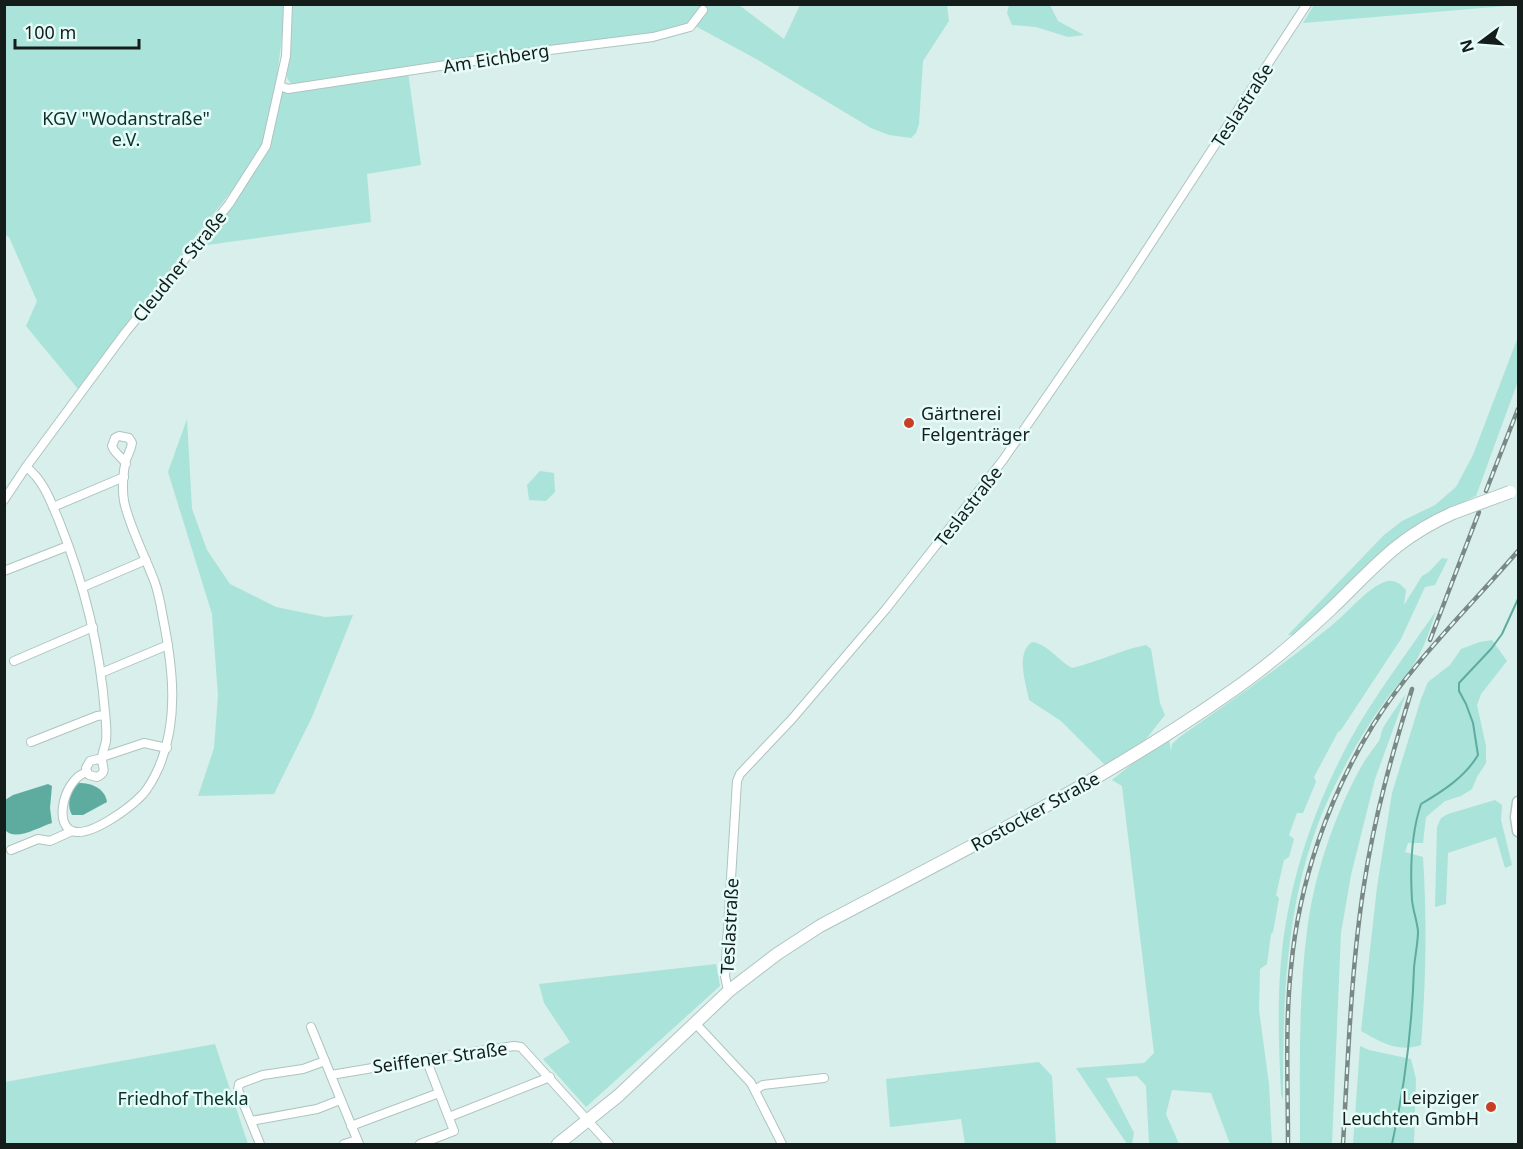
<svg xmlns="http://www.w3.org/2000/svg" width="1523" height="1149" viewBox="0 0 1523 1149" font-family="'Noto Sans',sans-serif">
  <rect width="100%" height="100%" fill="#d8efeb"/>
  <!-- green -->
  <g fill="#aae3d9">
    <polygon points="4,5 286,5 275,92 262,146 234,188 129,320 78,389 26,326 37,301 9,237 5,235"/>
    <polygon points="291,5 739,5 784,39 800,5 947,5 949,21 923,61 919,124 916,133 911,138 889,135 871,128 758,60 688,22 677,27 653,33 291,84 287,78"/>
    <polygon points="1009,5 1050,5 1058,21 1084,35 1068,37 1036,27 1012,25 1007,13"/>
    <polygon points="1314,5 1518,4 1518,5 1303,23"/>
    <polygon points="408,72 421,165 367,174 371,222 200,246 266,146 283,87"/>
    <polygon points="1518,337 1518,381 1476,496 1430,518 1407,531 1390,544 1295,635 1288,635 1384,535 1402,521 1435,505 1456,487 1473,455"/>
    <polygon points="187,419 192,509 207,550 230,584 276,607 325,617 353,615 312,717 274,794 198,796 214,748 218,696 212,614 168,472"/>
    <polygon points="540,471 554,473 555,492 546,501 529,500 527,485"/>
    <path d="M1442 558 1448 559 1435 585 1425 587 1401 639 1341 730 1338 732 1314 777 1316 782 1303 813H1297L1289 835 1294 839 1289 857 1284 860 1276 895 1279 898 1273 932 1271 934 1267 964 1260 969 1259 1010 1269 1084 1272 1144H1230L1211 1093 1172 1090 1166 1114 1179 1144H1149L1146 1086 1137 1076 1106 1078 1134 1133 1132 1144H1127L1076 1068 1144 1063 1154 1053 1122 786 1112 780 1168 735 1171 751 1172 744 1181 736C1230 702 1279 668 1326 630 1344 617 1363 592 1382 583 1392 578 1399 582 1406 590L1404 605 1422 576 1429 572Z"/>
    <path d="M1436 611C1431 626 1426 643 1418 657 1410 673 1395 687 1385 701 1366 727 1350 755 1336 783 1285 884 1283 991 1283 1100L1281 1094C1279 1050 1277 1006 1281 961 1288 884 1313 809 1350 740 1375 695 1407 653 1436 611Z"/>
    <path d="M1492 640 1507 661 1481 694 1477 705 1486 746V763L1477 777 1472 789 1461 796 1445 801 1426 817 1423 843H1408L1405 852 1423 857C1427 919 1426 982 1421 1045 1398 1053 1381 1042 1361 1031L1377 887 1392 793 1421 699 1428 682 1450 665 1461 649 1480 642Z"/>
    <path d="M1032 642C1046 643 1059 661 1072 668 1098 662 1120 650 1146 645L1151 649 1160 703 1165 715 1139 748 1106 766 1061 721 1029 700C1026 683 1015 654 1032 642Z"/>
    <path d="M1406 694 1375 779 1351 875 1341 933 1332 1144H1300C1300 1073 1298 1001 1307 931 1314 875 1334 816 1361 767 1366 758 1373 749 1379 741 1381 737 1381 732 1383 728 1390 716 1398 705 1406 694Z"/>
    <polygon points="1495,800 1502,805 1501,820 1512,865 1505,868 1496,837 1448,853 1446,904 1435,907 1437,827 1441,818 1448,814"/>
    <polygon points="716,964 720,986 586,1107 543,1059 570,1042 544,1003 539,984"/>
    <polygon points="215,1044 248,1144 5,1144 5,1082"/>
    <polygon points="1360,1046 1369,1050 1411,1059 1416,1079 1414,1144 1353,1144"/>
    <polygon points="1039,1062 1052,1076 1056,1144 965,1144 961,1119 890,1127 886,1079"/>
  </g>
  <!-- water -->
  <g fill="#5eaca0">
    <path d="M79 783C91 783 105 788 107 802L83 815H72C66 805 70 790 79 783Z"/>
    <path d="M48 784 52 786 50 808 52 823C39 827 15 842 5 830V800L13 795Z"/>
  </g>
  <g fill="none" stroke-linecap="round" stroke-linejoin="round">
    <!-- stream -->
    <path stroke="#5eaca0" stroke-width="2" d="M1392 1144C1405 1086 1412 1027 1414 968 1415 956 1418 943 1418 931 1417 921 1413 910 1412 900 1410 868 1411 834 1421 804 1443 791 1465 777 1478 755L1473 723 1466 704 1459 691V683L1491 649 1502 634 1518 599"/>
    <defs>
      <g id="minor">
        <polyline points="280,86 288,89 526,53 653,37 690,27 703,10"/>
        <path d="M26 467C43 479 51 502 59 521 84 583 100 647 105 713 106 722 107 732 106 741 105 747 102 753 102 759 102 767 108 772 97 777L89 775 87 772"/>
        <polyline points="4,500 26,467 125,333 229,204 266,146 286,56 288,4"/>
        <polyline points="53,507 124,477"/>
        <polyline points="4,571 68,546"/>
        <polyline points="83,587 146,560"/>
        <polyline points="14,661 93,627"/>
        <polyline points="101,673 168,645"/>
        <polyline points="31,742 97,716 105,715"/>
        <polyline points="102,757 144,743 167,748"/>
        <path d="M87 772C65 778 53 823 72 831 90 838 131 807 143 794 150 786 155 776 159 767 179 719 173 668 163 618 161 607 159 594 155 583 146 558 129 526 124 501 122 489 123 472 126 460 128 454 131 450 132 443L129 438 119 436 115 438 112 446C114 453 122 457 126 464"/>
        <polyline points="87,772 86,768 90,761 98,759 101,761"/>
        <polyline points="11,850 38,839 50,841 72,831"/>
        <polyline points="730,990 727,986 725,976 737,781 740,774 792,719 886,609 1003,460 1123,286 1307,4"/>
        <polyline points="696,1024 751,1083 782,1144"/>
        <polyline points="311,1027 359,1144"/>
        <polyline points="331,1075 426,1059 514,1046 521,1047 609,1144"/>
        <polyline points="755,1090 763,1085 824,1078"/>
        <polyline points="449,1117 550,1077"/>
        <polyline points="251,1121 317,1109 340,1100"/>
        <polyline points="351,1126 439,1093"/>
        <polyline points="260,1144 238,1090 239,1084 263,1075 303,1069 325,1061"/>
        <polyline points="344,1144 357,1140"/>
        <polyline points="420,1144 454,1131 426,1059"/>
      </g>
      <polyline id="tertiary" points="1518,802 1516,817 1518,831"/>
      <path id="secondary" d="M558 1144 618 1096 730 990 777 954 820 926C961 851 1105 781 1236 688 1269 665 1300 638 1330 610 1373 569 1396 538 1453 513"/>
    </defs>
    <!-- minor casing -->
    <use href="#minor" stroke="#aec4c0" stroke-width="10"/>
    <!-- tertiary casing -->
    <use href="#tertiary" stroke="#aec4c0" stroke-width="13"/>
    <!-- secondary casing -->
    <use href="#secondary" stroke="#aec4c0" stroke-width="14"/>
    <!-- minor -->
    <use href="#minor" stroke="#fff" stroke-width="8"/>
    <!-- tertiary -->
    <use href="#tertiary" stroke="#fff" stroke-width="10"/>
    <!-- secondary -->
    <use href="#secondary" stroke="#fff" stroke-width="12"/>
    <defs>
      <g id="rail">
        <polyline points="1486,491 1518,409"/>
        <polyline points="1430,640 1479,512"/>
        <path d="M1288 1144C1288 1086 1285 1026 1291 968 1299 882 1328 798 1373 725 1413 661 1469 608 1518 551"/>
        <path d="M1343 1144C1348 1060 1351 968 1364 885 1374 818 1392 754 1412 689"/>
      </g>
    </defs>
    <!-- rail casing -->
    <use href="#rail" stroke="#7a8986" stroke-width="4.5"/>
    <!-- rail -->
    <use href="#rail" stroke="#e5fcf8" stroke-width="2" stroke-dasharray="7" stroke-linecap="butt"/>
    <defs>
      <polyline id="secondary-bridge" points="1453,513 1510,492"/>
    </defs>
    <!-- secondary-bridge casing -->
    <use href="#secondary-bridge" stroke="#aec4c0" stroke-width="14" stroke-linecap="butt"/>
    <!-- secondary-bridge -->
    <use href="#secondary-bridge" stroke="#fff" stroke-width="12"/>
  </g>
  <!-- markers -->
  <g fill="#ca3f24" stroke="#e5fcf8" stroke-width="2">
    <circle cx="909" cy="423" r="6"/>
    <circle cx="1491" cy="1107" r="6"/>
  </g>
  <g text-anchor="middle" dominant-baseline="central" stroke-width="5" stroke-linejoin="round" paint-order="stroke">
    <!-- street labels -->
    <g font-size="18" fill="#151d1b" stroke="#e5fcf8">
      <text transform="translate(496 58) rotate(-9)">Am Eichberg</text>
      <text transform="translate(1242 105) rotate(-57)">Teslastraße</text>
      <text transform="translate(179 266) rotate(-51)">Cleudner Straße</text>
      <text transform="translate(968 506) rotate(-52)">Teslastraße</text>
      <text transform="translate(1035 811) rotate(-29)">Rostocker Straße</text>
      <text transform="translate(729 926) rotate(-87)">Teslastraße</text>
      <text transform="translate(440 1057) rotate(-8)">Seiffener Straße</text>
    </g>
    <!-- park labels -->
    <g font-size="18" fill="#0a312c" stroke="#e5fcf8">
      <text x="126" y="118">KGV "Wodanstraße"<tspan x="126" dy="21">e.V.</tspan></text>
      <text x="183" y="1098">Friedhof Thekla</text>
    </g>
    <!-- poi labels -->
    <g font-size="18" fill="#151d1b" stroke="#e5fcf8" text-anchor="start">
      <text x="921" y="413">Gärtnerei<tspan x="921" dy="21">Felgenträger</tspan></text>
      <text x="1479" y="1097" text-anchor="end">Leipziger<tspan x="1479" dy="21">Leuchten GmbH</tspan></text>
    </g>
  </g>
  <!-- border -->
  <rect width="1523" height="1149" fill="none" stroke="#151d1b" stroke-width="12"/>
  <!-- north arrow -->
  <g transform="translate(1481 42) rotate(254)" stroke="#e5fcf8" stroke-width="4.5" paint-order="stroke">
  <path d="M0-4.5L10 22L0 15L-10 22Z" fill="#151d1b"/>
  <text y="-9" font-size="16" font-weight="bold" text-anchor="middle" fill="#151d1b">N</text>
  </g>
  <!-- scale -->
  <path d="M15 39v9h124v-9" fill="none" stroke="#151d1b" stroke-width="3"/>
  <text x="24" y="39" font-size="18" fill="#151d1b" stroke="#e5fcf8" stroke-width="4.5" paint-order="stroke">100 m</text>
</svg>
